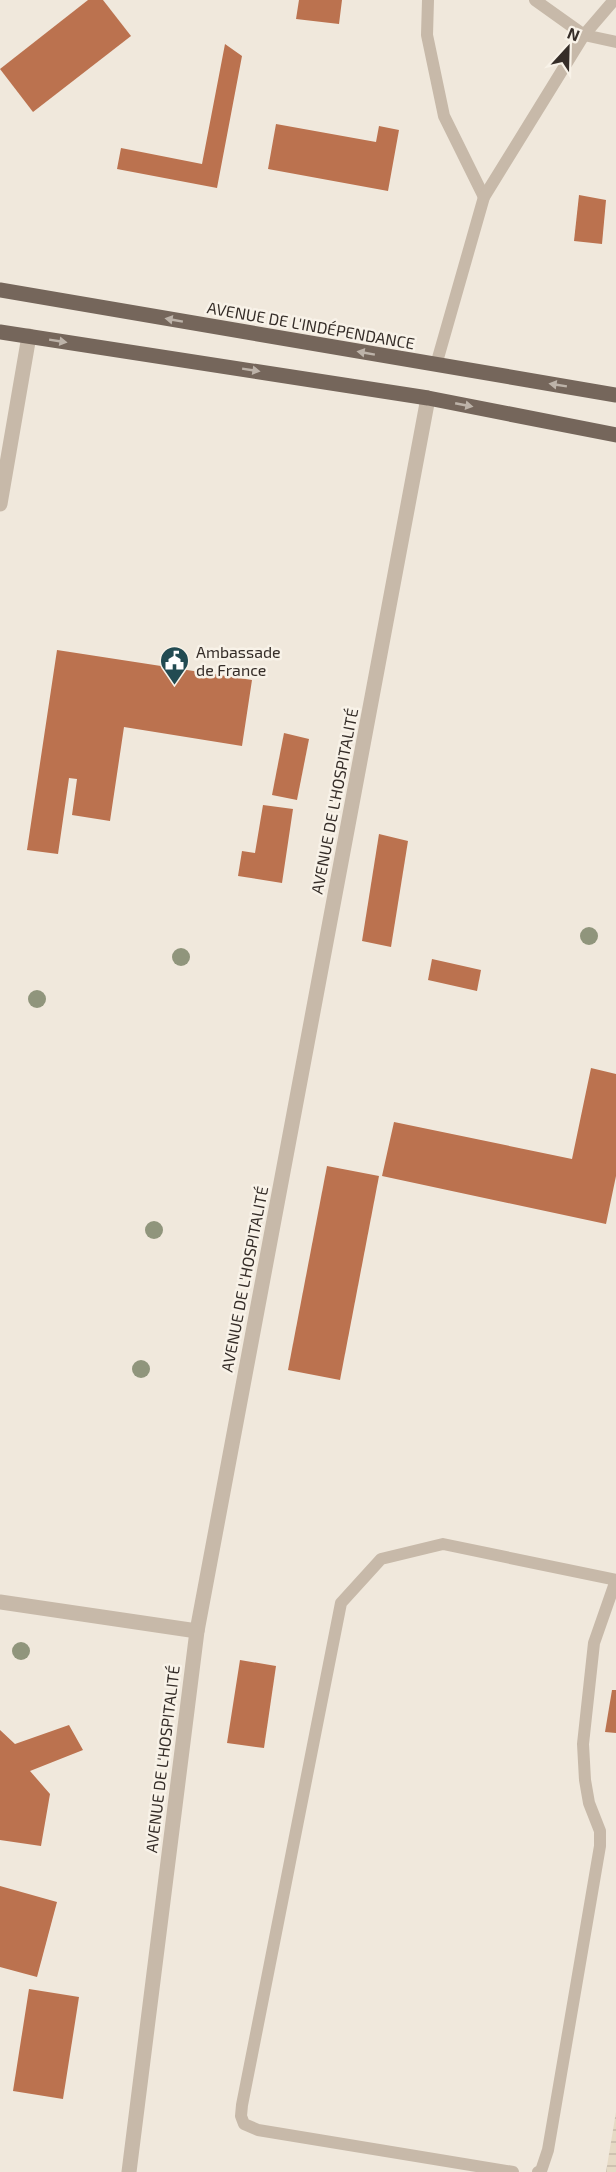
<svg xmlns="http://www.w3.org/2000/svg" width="616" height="2172" viewBox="0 0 616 2172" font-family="'Exo 2',sans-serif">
  <defs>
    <pattern id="plaza-grid" width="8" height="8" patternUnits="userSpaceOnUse" patternTransform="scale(1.5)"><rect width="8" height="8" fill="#e6dac5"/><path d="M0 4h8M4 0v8" fill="none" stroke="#c6bba9"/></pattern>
  </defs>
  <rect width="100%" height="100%" fill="#f0e8dc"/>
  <!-- plaza -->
  <polygon fill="url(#plaza-grid)" points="616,2112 616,2172 606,2172"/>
  <!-- building -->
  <g fill="#bb724f">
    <polygon points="88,0 103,0 131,36 33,112 0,69"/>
    <polygon points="299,0 342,0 339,24 296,19"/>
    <polygon points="225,44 242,56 217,188 117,169 121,148 202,164"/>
    <polygon points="276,124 376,142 379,126 399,130 388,191 268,169"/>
    <polygon points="579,195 606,200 602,244 574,241"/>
    <polygon points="57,650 252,680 242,746 124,727 110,821 72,815 77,779 69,778 58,854 27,850"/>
    <polygon points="284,733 309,739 297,800 272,795"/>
    <polygon points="263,805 293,809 282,883 238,876 242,851 255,853"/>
    <polygon points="379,834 408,841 391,947 362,941"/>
    <polygon points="432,959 481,970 477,991 428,980"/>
    <polygon points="591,1068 616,1074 616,1176 606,1224 382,1176 394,1122 572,1159"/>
    <polygon points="327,1166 379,1176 340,1380 288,1370"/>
    <polygon points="240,1660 276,1666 264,1748 227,1743"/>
    <polygon points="612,1690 616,1690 616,1733 605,1732"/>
    <polygon points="69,1725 83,1750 30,1771 50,1794 41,1846 0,1840 0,1730 15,1744"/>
    <polygon points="0,1886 57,1902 37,1977 0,1967"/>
    <polygon points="29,1989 79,1997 63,2099 13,2091"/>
  </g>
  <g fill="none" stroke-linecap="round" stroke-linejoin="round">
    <!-- lane -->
    <g stroke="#c7b9a9" stroke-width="12">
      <polyline points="428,0 427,35 444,116 484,197"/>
      <polyline points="535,0 584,35 616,42"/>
      <polyline points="436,365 484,197 584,35 614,0"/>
      <polyline points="513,2172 258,2130 244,2124 241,2116 242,2105 341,1603 381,1559 443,1544 616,1580"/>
      <polyline points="538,2172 541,2171 548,2150 600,1846 600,1831 589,1803 585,1780 583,1744 594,1643 616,1580"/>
    </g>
    <!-- street -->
    <g stroke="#c7b9a9" stroke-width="15">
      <polyline points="0,504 29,336"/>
      <polyline points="0,1602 197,1631"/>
      <polyline points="129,2172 197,1631 428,398"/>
    </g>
    <!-- primary -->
    <g stroke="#75665b" stroke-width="15">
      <polyline points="0,290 616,395"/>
      <polyline points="0,332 428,398 616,435"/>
    </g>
  </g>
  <!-- trees -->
  <g fill="#90957c">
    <circle cx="589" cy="936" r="9"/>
    <circle cx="181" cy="957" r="9"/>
    <circle cx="37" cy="999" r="9"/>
    <circle cx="154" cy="1230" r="9"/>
    <circle cx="141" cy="1369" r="9"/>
    <circle cx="21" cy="1651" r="9"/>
  </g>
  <!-- one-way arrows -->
  <defs><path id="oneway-solid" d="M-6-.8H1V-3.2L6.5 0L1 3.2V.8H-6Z" transform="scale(1.5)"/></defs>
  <g fill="#bdb3a9">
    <use href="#oneway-solid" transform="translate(174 320) rotate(-170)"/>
    <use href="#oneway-solid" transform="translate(58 341) rotate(9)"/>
    <use href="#oneway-solid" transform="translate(366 353) rotate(-170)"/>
    <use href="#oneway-solid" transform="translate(251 370) rotate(9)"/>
    <use href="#oneway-solid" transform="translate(558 385) rotate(-171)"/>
    <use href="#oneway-solid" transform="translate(464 405) rotate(11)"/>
  </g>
  <!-- icons -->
  <defs>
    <symbol id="civic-pin" viewBox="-11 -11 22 30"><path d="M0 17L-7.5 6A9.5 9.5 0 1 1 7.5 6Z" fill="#224b52" stroke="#f8f2e8"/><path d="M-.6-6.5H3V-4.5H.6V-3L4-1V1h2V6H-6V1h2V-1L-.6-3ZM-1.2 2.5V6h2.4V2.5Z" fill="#fff"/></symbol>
  </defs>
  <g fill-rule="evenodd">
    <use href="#civic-pin" x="158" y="644" width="33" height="45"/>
  </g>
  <g text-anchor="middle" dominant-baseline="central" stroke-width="5" stroke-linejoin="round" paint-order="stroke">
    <!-- street labels -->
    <g font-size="16" fill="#352d28" stroke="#f8f2e8">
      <text transform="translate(311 325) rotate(10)">AVENUE DE L'INDÉPENDANCE</text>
      <text transform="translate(334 801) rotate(-79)">AVENUE DE L'HOSPITALITÉ</text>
      <text transform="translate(244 1279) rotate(-79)">AVENUE DE L'HOSPITALITÉ</text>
      <text transform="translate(162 1759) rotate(-83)">AVENUE DE L'HOSPITALITÉ</text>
    </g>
    <!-- poi labels -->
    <g font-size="16" fill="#352d28" stroke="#f8f2e8" text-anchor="start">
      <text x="196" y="651">Ambassade<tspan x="196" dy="18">de France</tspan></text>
    </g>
  </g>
  <!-- north arrow -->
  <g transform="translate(568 48) rotate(22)" stroke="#f8f2e8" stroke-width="4.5" paint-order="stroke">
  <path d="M0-4.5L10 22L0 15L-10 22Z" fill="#352d28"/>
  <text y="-9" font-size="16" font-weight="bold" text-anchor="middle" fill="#352d28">N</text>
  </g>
</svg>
